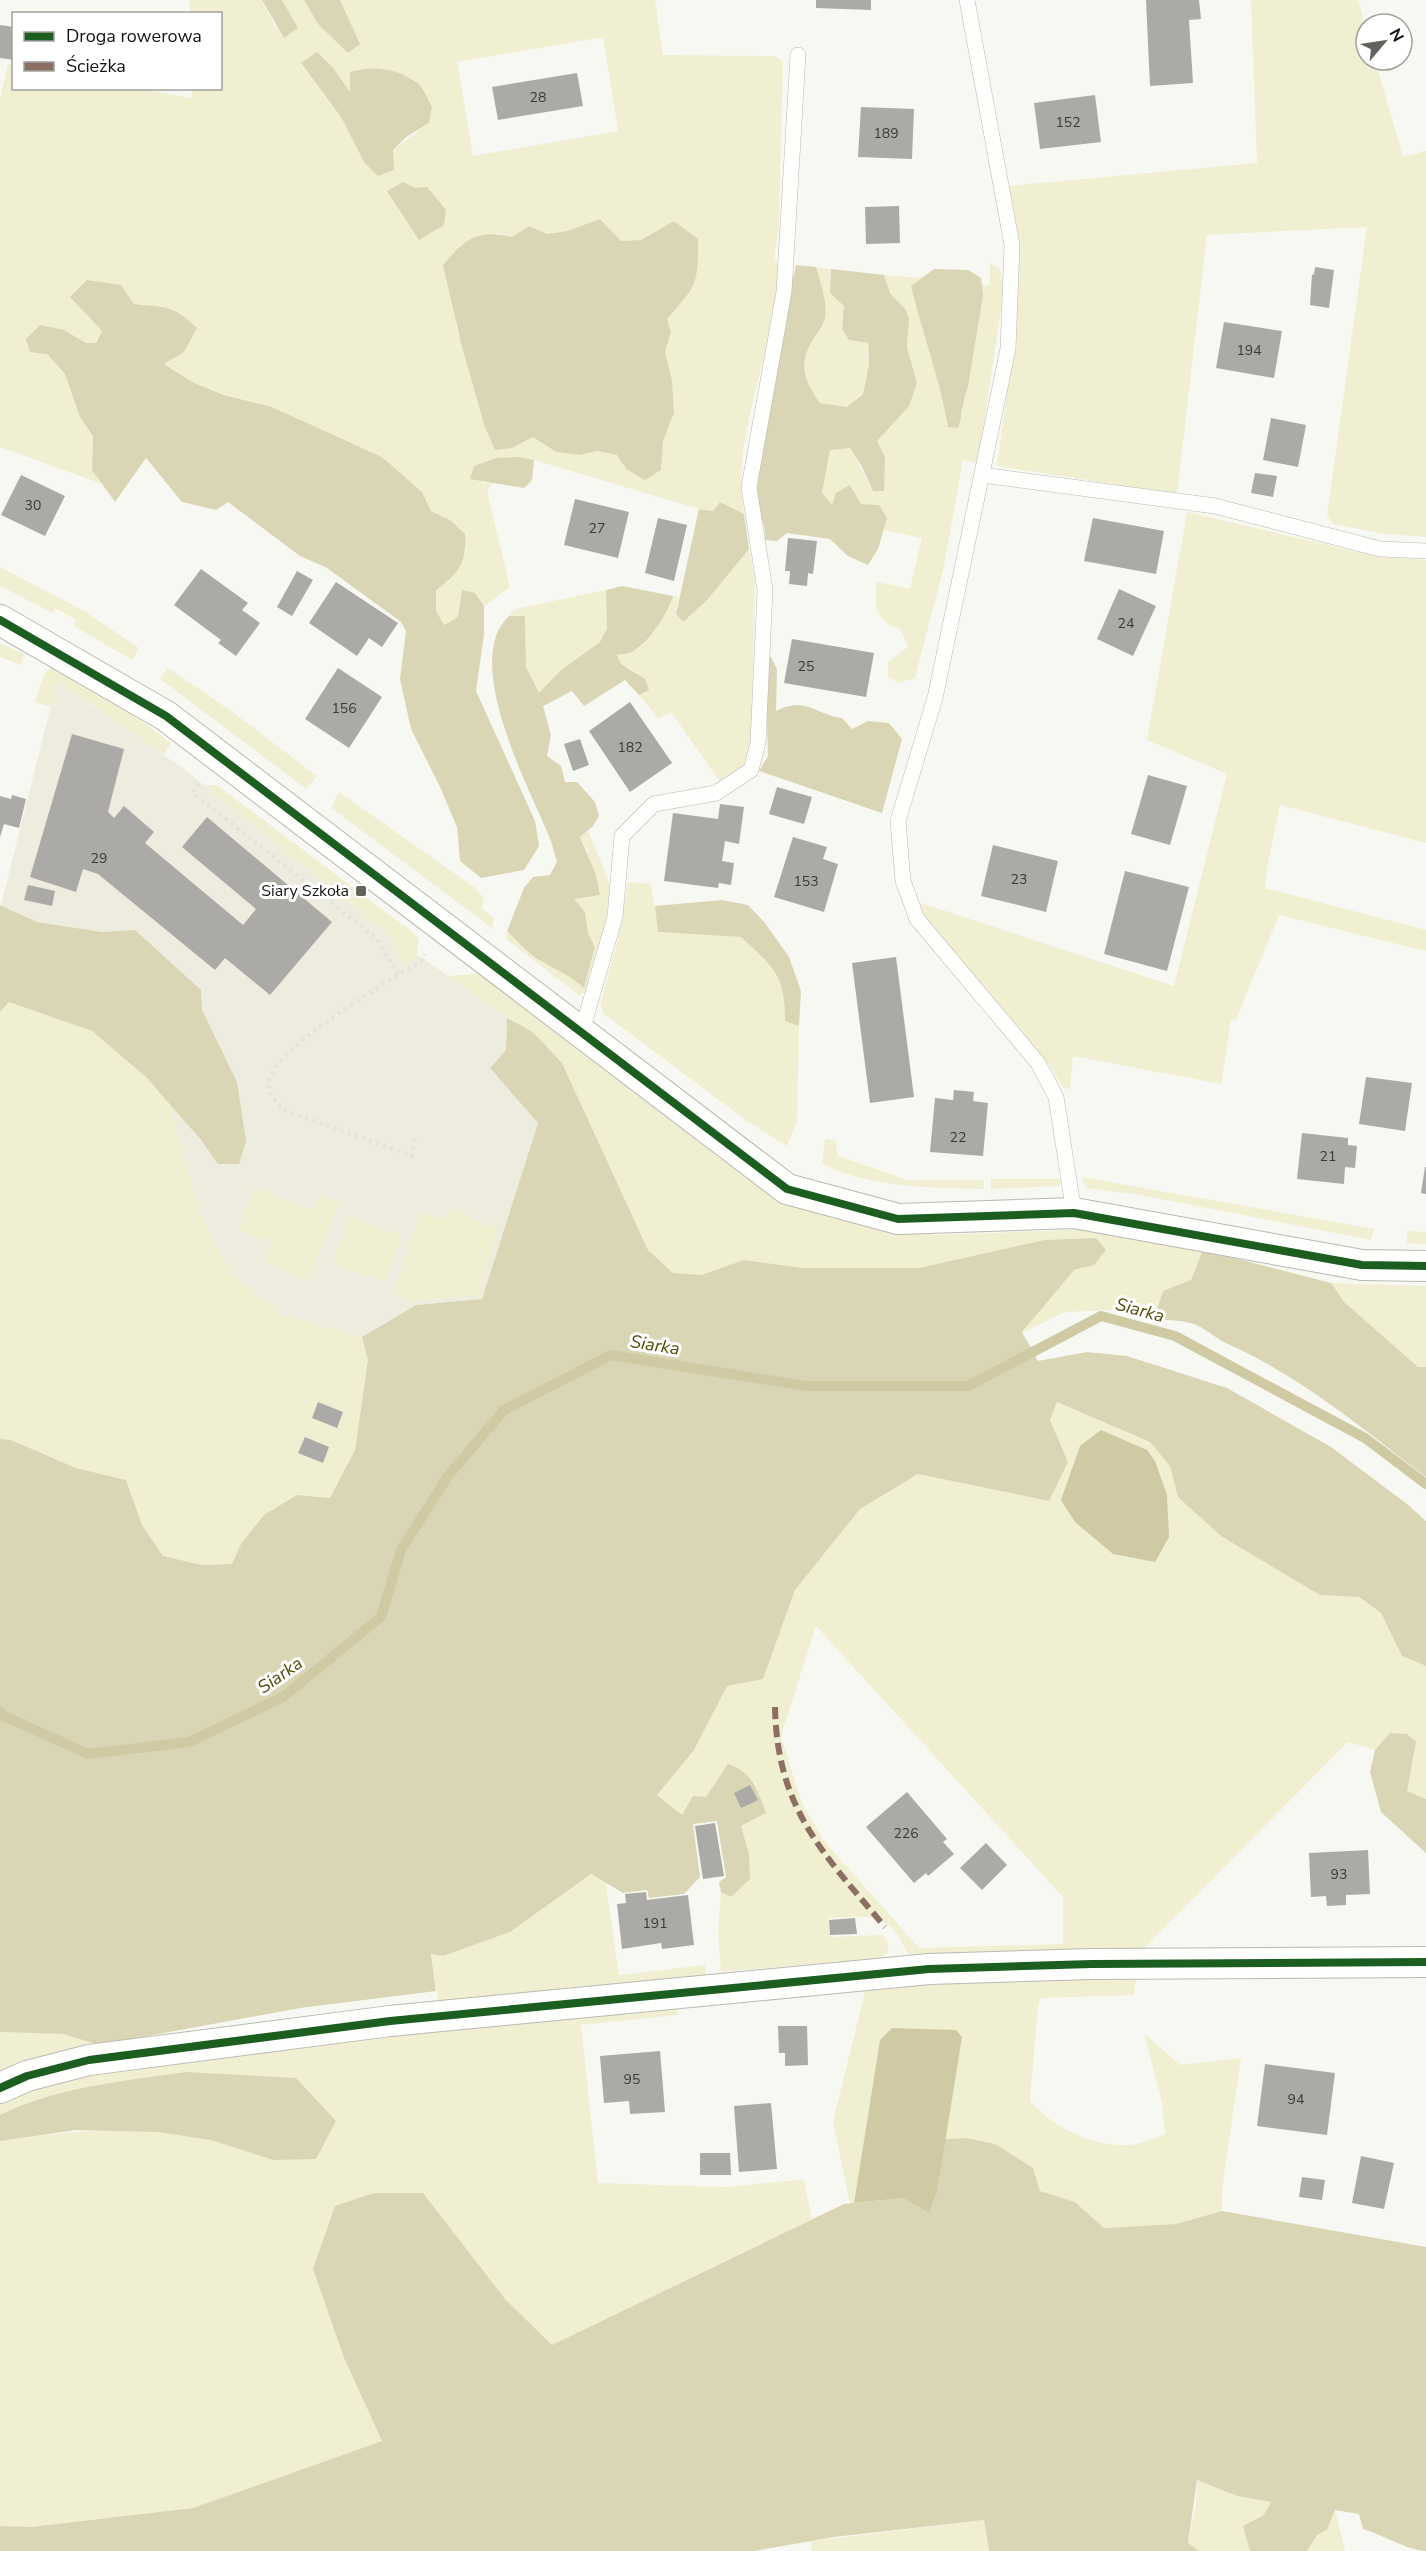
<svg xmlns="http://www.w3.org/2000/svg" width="1426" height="2551" viewBox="0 0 1426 2551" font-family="'Nunito Sans',sans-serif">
  <rect width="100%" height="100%" fill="#f8f8f2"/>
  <!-- built -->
  <polygon fill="#edecdf" points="57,681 185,770 386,932 405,965 417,954 507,1018 506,1050 490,1068 538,1123 482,1299 416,1305 362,1337 280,1314 232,1274 199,1211 169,1103 201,1140 218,1164 237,1082 202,1010 201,990 135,930 102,932 37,922 1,905"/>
  <!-- green -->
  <g fill="#f1efd2" fill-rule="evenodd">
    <path d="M189 0H262L275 26 298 28 282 0H304L318 24 360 44 340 0H655L663 55 774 56 783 61 779 225 774 261 780 263C776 290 773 318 767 345 753 407 735 449 744 514L720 502 713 511 699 509 534 460 496 458 474 466 482 483 494 482 487 491 510 587 484 606 475 593 458 617 444 625 435 611V590L449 582 466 549 450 520 431 511 422 492 382 457 272 407 224 394 192 382 163 363 197 328C174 305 164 307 134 304L121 285 85 314 102 331 95 343H86L64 330 47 354 65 374 80 417 93 436 92 469 102 484 0 447V100L8 64 13 65 14 88 140 89 191 98 192 89 220 88V14L191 13ZM603 37 618 131 473 156 457 62ZM301 64 334 69 350 93 429 123 393 150 364 162 341 117ZM403 182 415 188 444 225 435 230ZM600 219 621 241 641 240 674 221 687 296 667 319 671 332 665 352 672 380 674 413 663 441 661 470 626 469 617 455 597 451 580 455 556 452 533 437 512 448 472 377 455 322 496 233 512 237 529 226 547 234 567 231Z"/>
    <polygon points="1251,0 1358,0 1366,27 1366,60 1375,60 1403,157 1426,151 1426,537 1385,534 1333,524 1327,515 1367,227 1207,235 1177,494 997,466 1013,349 1018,245 1009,186 1257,163"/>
    <path d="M990 263 1001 270 1003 296 978 463 963 460 944 566 915 678 898 683 888 676V662L908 647 900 629C874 620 874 606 877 582L910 589 922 538 883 530 887 518 832 505 822 493 830 450 850 448 873 491 885 457 877 441 917 383 907 347 909 319 906 310 890 293 884 275 922 278 911 286C922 333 940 379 948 426L963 415V400L968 387 983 293 981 285H990Z"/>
    <path d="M816 267 831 269C828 284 833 297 844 306L842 329 849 340 867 343 869 364 862 394 847 407 820 403C808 386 798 369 809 347 812 342 817 337 819 332 826 311 821 288 816 267Z"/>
    <polygon points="1187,512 1379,557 1426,560 1426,843 1280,805 1267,867 1265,888 1426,930 1426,951 1279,915 1236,1020 1231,1020 1221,1084 1073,1056 1070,1089 1063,1088 1048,1063 930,925 918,902 1174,986 1227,774 1147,740"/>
    <path d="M749 549 755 579 751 755 737 776 723 786 671 712 658 718 639 695 649 690 634 670 621 664 617 655C622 654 631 654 635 651 652 640 667 614 673 596L678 597 676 614 683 622 707 600Z"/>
    <polygon points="0,567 86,612 139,648 132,660 74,626 76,620 55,608 53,613 0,586"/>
    <polygon points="606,590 607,628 600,642 560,671 539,694 526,667 525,617 509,616 515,609"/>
    <polygon points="0,643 24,654 21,665 0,657"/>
    <polygon points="56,665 78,674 171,743 164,755 58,681 51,707 35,702 45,672"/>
    <polygon points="168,668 234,713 317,776 306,789 160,679"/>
    <polygon points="204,785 217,785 411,931 419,939 417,954 405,966 386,932"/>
    <polygon points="339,792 474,887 484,898 481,908 493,917 493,929 331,808"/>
    <polygon points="588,830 611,887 601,950 587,991 579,995 506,939 507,931 523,948 543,962 564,971 584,987 595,947 588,933 585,912 574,899 588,851 580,837"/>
    <path d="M628 882 651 884 659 932 741 937C774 968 785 972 785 1020L799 1026 797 1121 787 1146 747 1121 604 1014 600 1005 618 940Z"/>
    <path d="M483 973 785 1196 833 1219 936 1235 1095 1229 1203 1250 1191 1280 1163 1291 1154 1319 1116 1310 1065 1312 1022 1333C1030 1320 1063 1277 1075 1270 1092 1260 1089 1270 1106 1250L1096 1238 1044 1240 919 1268H804L744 1260 701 1275 673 1273 648 1250 562 1063 533 1032 507 1018 448 976Z"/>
    <polygon points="9,1002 92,1031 146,1077 169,1103 199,1211 232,1274 280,1314 362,1337 368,1360 355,1450 330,1499 297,1495 241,1544 232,1564 202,1565 163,1556 142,1525 126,1480 76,1468 11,1440 0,1439 0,1012"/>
    <path d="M825 1139 835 1140 838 1156 908 1180H984V1189C927 1188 875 1188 822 1164Z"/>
    <polygon points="1082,1178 1087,1178 1374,1229 1371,1240 1140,1195 1086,1188"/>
    <polygon points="991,1179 1062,1179 1059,1186 991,1189"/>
    <polygon points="254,1188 314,1211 320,1195 339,1202 309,1280 265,1263 272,1243 238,1230"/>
    <polygon points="451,1207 498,1229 479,1295 411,1301 394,1292 420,1212 445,1219"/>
    <polygon points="348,1217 401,1235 386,1282 333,1265"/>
    <polygon points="1407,1231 1426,1232 1426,1244 1407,1243"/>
    <polygon points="1331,1283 1426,1286 1426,1367 1418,1367 1344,1303"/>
    <path d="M1057 1402 1150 1442 1170 1466 1178 1497 1320 1595 1358 1597 1381 1613 1402 1656 1426 1666V1799L1407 1792V1780L1414 1760 1390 1733 1375 1750 1348 1742 1139 1953 908 1954C889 1911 871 1916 828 1918L830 1937 882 1935 887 1941 889 1952 881 1958 721 1972 718 1932 721 1892 731 1897 749 1854 741 1826 766 1813 755 1783 716 1782 706 1798 682 1815 657 1795 694 1750 727 1685 763 1679 795 1590 860 1509 918 1474 1049 1501 1068 1462 1050 1420ZM816 1626 1063 1897V1944L919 1948 824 1841 801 1801 781 1736Z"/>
    <polygon points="591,1874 606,1884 619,1975 705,1965 706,1976 439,2006 431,1954 443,1956 510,1932"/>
    <path d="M1136 1977 1134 1995 1041 1998 1038 2005 1030 2101C1053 2128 1093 2147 1129 2145 1141 2144 1154 2138 1165 2134L1162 2103 1144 2033 1180 2065 1241 2058 1222 2190V2211L1176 2224 1104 2228 1075 2202 1040 2191 966 2138 945 2139 962 2037 880 2040 854 2203 850 2204 833 2121 866 1988 959 1981Z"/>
    <path d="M677 2004 678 2015 581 2025 598 2183 725 2187 799 2180 804 2181 812 2219 552 2345 505 2299 313 2269 344 2358 382 2441 193 2508 31 2527 0 2526V2141C69 2131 142 2123 211 2140 232 2145 253 2153 273 2160L185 2072C124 2081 56 2087 0 2115V2101C100 2063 206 2056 311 2044 433 2031 555 2017 677 2004Z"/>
    <polygon points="0,2032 63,2034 99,2045 0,2070"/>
    <polygon points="1197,2480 1237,2496 1271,2502 1264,2515 1244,2526 1250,2551 1199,2551 1188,2544 1196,2504"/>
    <polygon points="1335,2510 1345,2551 1307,2551 1317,2535 1327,2530"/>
    <polygon points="985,2520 989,2551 811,2551 812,2541"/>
  </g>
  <!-- forest -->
  <g fill="#d9d5b5">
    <polygon points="262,0 282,0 298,28 284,38"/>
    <polygon points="304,0 340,0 360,44 348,53 318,24"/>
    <path d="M317 52 334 69 350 92V72C373 65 397 68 417 83 424 88 428 100 432 107L429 123 406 137 393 150 394 170 378 176 364 162 341 117 301 63Z"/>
    <polygon points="403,182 415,188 427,187 446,210 444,225 419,240 387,191"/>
    <path d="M600 219 621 241 641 240 674 221 698 239C698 285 697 285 667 319L671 332 665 352 672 380 674 413 663 441 661 470 645 480 626 469 617 455 597 451 580 455 556 452 533 437 512 448 495 450 485 427 461 343 443 265C465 239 477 229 512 237L529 226 547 234 567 231Z"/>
    <path d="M796 265 816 267C820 282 828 303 825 318 822 329 814 337 809 347 798 368 808 386 820 403L847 407 863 394 869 364 868 343 849 340 842 329 844 306 830 293 831 269 884 275 890 293 906 310 909 319 907 347 917 383 909 406 877 441 885 457 884 491H873L862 467 850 448 830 450 822 493 832 505 836 493 850 485 861 504 879 505 887 518 878 549 868 565 848 556 830 539 787 533 777 541 765 540C766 519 757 515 756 495L780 334Z"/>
    <path d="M934 269 968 270 981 278 983 295 968 387C962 401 963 414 958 428L948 427C940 379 922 333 911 286Z"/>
    <path d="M87 280 121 285 134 304C164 307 174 305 197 328L184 352 164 364 192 382 224 395 272 407 382 457 422 492 431 511 450 520 465 534C467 562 458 575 436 590V611L444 625 458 617 462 590 475 593 484 606V634L476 691 535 821 539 846 524 870 481 878 460 861 457 827 440 787 411 729 400 679 406 631 401 622 327 568 300 556 228 502 216 510 182 502 146 458 115 502 92 470 93 436 80 417 65 374 47 354 30 352 26 339 40 325 64 330 86 343H96L102 331 70 297Z"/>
    <polygon points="518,457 534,460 532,480 524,488 470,479 474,466 496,458"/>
    <polygon points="720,502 744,514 749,549 707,600 683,622 676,614 699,509 713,511"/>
    <path d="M622 586 673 596C667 614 652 639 635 650 631 654 622 654 617 655L621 664 645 679 649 690 639 695 625 680 584 706 572 691 543 706 551 735 547 756 561 766 565 782H577L595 802 599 816 593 826 580 837 596 875 600 895 574 899 585 912 588 933 595 947 584 988C571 976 559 971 543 962 529 955 518 942 507 931L524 888 533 877 550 875 557 862 551 841C531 791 460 661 509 616H525L526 667 539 693 560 671 600 642 607 628 606 590Z"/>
    <path d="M765 656 771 657 777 669 776 711C807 696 816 715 842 718L852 729 868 721 889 723 902 739 882 813 759 771 768 756Z"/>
    <path d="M722 900 748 905 765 923 789 957 801 991 799 1026 785 1021C785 974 774 968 741 937L658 932 655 906Z"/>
    <polygon points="0,905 37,922 102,932 135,930 201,990 202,1010 237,1082 246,1141 239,1164 218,1164 201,1140 146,1077 92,1031 9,1002 0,1012"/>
    <path d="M507 1018 533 1032 562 1063 648 1250 673 1273 701 1275 744 1260 804 1268H919L1044 1240 1096 1238 1106 1250 1094 1265 1074 1270 1022 1332 1038 1361 1087 1352 1127 1356 1227 1388 1331 1447 1407 1504 1426 1521V1666L1402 1656 1381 1613 1359 1597 1320 1595 1221 1536 1178 1497 1170 1466 1150 1442 1057 1402 1050 1420 1068 1462 1049 1501 918 1474 860 1509 795 1590 763 1679 727 1686 694 1750 657 1795 682 1815 693 1796 706 1797 728 1764C753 1772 758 1791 766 1813L741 1826 749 1854 750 1879 731 1897 721 1892 719 1882 726 1877 717 1821 693 1824 700 1877 684 1894 649 1898 647 1890 623 1893 591 1874 510 1932 443 1956 431 1954 436 1991 300 2008 99 2045 63 2034 0 2032V1439L11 1440 76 1468 126 1480 142 1525 163 1556 202 1565 232 1564 241 1544 264 1515 297 1495 330 1498 355 1450 368 1360 362 1337 416 1305 482 1299 538 1123 490 1068 506 1050Z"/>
    <path d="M1203 1250 1331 1283 1345 1303 1418 1367H1426V1477C1363 1429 1303 1378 1230 1345 1215 1339 1206 1327 1190 1323 1179 1320 1166 1320 1154 1319L1163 1291 1191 1280Z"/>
    <polygon points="1390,1733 1407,1734 1416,1742 1407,1791 1426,1799 1426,1853 1381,1812 1370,1772 1375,1750"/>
    <path d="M185 2072 296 2078 336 2121 316 2159 273 2160 211 2140 158 2132 76 2130 0 2141V2115C56 2087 124 2081 185 2072Z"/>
    <path d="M966 2138 995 2144 1033 2168 1040 2191 1075 2202 1104 2228 1176 2224 1222 2211 1426 2247V2551C1409 2551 1383 2535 1363 2529L1359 2514 1335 2510 1327 2530 1317 2535 1307 2551H1250L1243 2526 1264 2515 1271 2502 1237 2496 1197 2480 1188 2543 1199 2551H989L984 2520 834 2537 754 2551H0V2526L31 2527 193 2508 382 2441 344 2358 313 2269 335 2206 374 2193H423L505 2299 552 2345 844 2204 904 2198 938 2188 945 2139Z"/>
  </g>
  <!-- water -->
  <g fill="#cfcaa3">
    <polygon points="1101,1430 1147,1450 1155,1461 1167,1495 1169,1537 1155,1562 1113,1554 1075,1522 1061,1500 1080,1446"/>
    <polygon points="892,2028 956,2030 962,2037 938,2187 929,2213 904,2198 854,2203 880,2040"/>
  </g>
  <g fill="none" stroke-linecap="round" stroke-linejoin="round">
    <!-- stream -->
    <polyline stroke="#cfcaa3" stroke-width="10" points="0,1711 2,1715 88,1754 189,1742 283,1697 381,1617 401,1550 448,1476 504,1410 611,1355 806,1386 968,1386 1101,1316 1175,1336 1365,1438 1426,1484"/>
  </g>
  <!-- building -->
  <g fill="#abaaa6">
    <polygon points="816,0 871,0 871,10 816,8"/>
    <polygon points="1146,0 1199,0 1201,19 1189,20 1193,83 1150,86"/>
    <polygon points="0,25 14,27 14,60 0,58"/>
    <polygon points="577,73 583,106 498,120 492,87"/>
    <polygon points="1095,95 1101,142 1040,149 1034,103"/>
    <polygon points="861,107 914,109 912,159 858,157"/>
    <polygon points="899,206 900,243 866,244 865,207"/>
    <polygon points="1315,267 1334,270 1329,308 1310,305 1312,274 1314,275"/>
    <polygon points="1224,322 1282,331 1274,378 1216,368"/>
    <polygon points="1271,418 1306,425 1298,467 1263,460"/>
    <polygon points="1255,473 1277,476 1273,497 1251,493"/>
    <polygon points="21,475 65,496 45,536 1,515"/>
    <polygon points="575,499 629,512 618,558 564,545"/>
    <polygon points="658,518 687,525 674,581 645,573"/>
    <polygon points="1093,518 1164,531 1156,574 1084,561"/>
    <polygon points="788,538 817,541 813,574 808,573 807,586 789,584 790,571 785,571"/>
    <polygon points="201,569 248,603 242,610 260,623 236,656 218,643 221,640 174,605"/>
    <polygon points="297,571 313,580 292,616 277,607"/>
    <polygon points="336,582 398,623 382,647 369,638 357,656 309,623"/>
    <polygon points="1119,589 1156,606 1133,656 1097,639"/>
    <polygon points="792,639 874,653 866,697 784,683"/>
    <polygon points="338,668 382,697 349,748 305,719"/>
    <polygon points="630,702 672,763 630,792 589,731"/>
    <polygon points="72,734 124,749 108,812 114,818 124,806 154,832 145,843 243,925 256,909 182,847 207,817 332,922 270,995 225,958 215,970 98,874 83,869 76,892 30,877"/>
    <polygon points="580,739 589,765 573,771 564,744"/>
    <polygon points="1148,775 1187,786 1170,845 1131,834"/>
    <polygon points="777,787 812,797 804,824 769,814"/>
    <polygon points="12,795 26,799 19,828 4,824 0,837 0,796 11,799"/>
    <polygon points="720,804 744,807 739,844 725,841 722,861 734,863 731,885 719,883 718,888 664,881 673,813 718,819"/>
    <polygon points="793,837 827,847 823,859 838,864 824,912 774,897"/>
    <polygon points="993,845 1058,861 1046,912 981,896"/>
    <polygon points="1125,871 1189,887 1167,971 1104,954"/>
    <polygon points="28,885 55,891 52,906 24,900"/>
    <polygon points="896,957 914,1097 870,1103 852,963"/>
    <polygon points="1366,1077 1412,1083 1405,1131 1359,1124"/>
    <polygon points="954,1090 974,1092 973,1101 988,1103 983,1156 930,1152 935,1098 953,1100"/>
    <polygon points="1302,1133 1348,1138 1348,1145 1357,1146 1355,1168 1345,1167 1344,1184 1297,1179"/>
    <polygon points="1425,1167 1426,1167 1426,1194 1421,1193"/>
    <polygon points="318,1402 343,1412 337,1428 312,1418"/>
    <polygon points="305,1437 329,1447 323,1463 298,1453"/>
    <polygon points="750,1785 758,1800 741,1808 734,1793"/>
    <polygon points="907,1792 947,1839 943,1842 954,1854 928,1876 926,1873 914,1883 866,1827"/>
    <polygon points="715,1823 724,1876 703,1879 695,1826"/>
    <polygon points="986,1843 1007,1865 982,1890 960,1868"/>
    <polygon points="1368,1850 1370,1894 1346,1895 1346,1905 1327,1906 1326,1896 1311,1897 1309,1853"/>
    <polygon points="646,1892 647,1900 688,1895 694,1945 662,1949 661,1943 622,1949 617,1904 626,1903 625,1894"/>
    <polygon points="855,1918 857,1934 830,1935 829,1920"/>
    <polygon points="778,2026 807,2026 808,2065 785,2066 785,2053 779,2053"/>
    <polygon points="660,2051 665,2112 630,2114 629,2101 604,2103 600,2056"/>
    <polygon points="1265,2064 1335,2073 1327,2135 1257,2126"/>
    <polygon points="771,2103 777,2169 739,2172 734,2106"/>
    <polygon points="700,2153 730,2153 731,2175 700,2175"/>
    <polygon points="1361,2156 1394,2163 1384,2209 1352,2203"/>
    <polygon points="1302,2177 1325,2180 1322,2200 1299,2197"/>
  </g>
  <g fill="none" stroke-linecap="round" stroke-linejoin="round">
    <defs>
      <g id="lane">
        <polyline points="967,0 1012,245 1008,349 935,698 898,821 903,881 917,919 1038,1063 1056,1097 1074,1213"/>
        <polyline points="982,475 1215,506 1380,549 1426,551"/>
        <polyline points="581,1034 615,917 622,836 654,804 716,793 751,770 758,743 765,590 749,487 784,292 798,55"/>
      </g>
      <g id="street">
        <polyline points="0,620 166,716 787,1189 898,1219 1074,1213 1362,1265 1426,1266"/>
        <polyline points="0,2088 27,2076 89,2060 390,2021 929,1969 1092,1964 1426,1962"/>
      </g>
    </defs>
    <!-- lane casing -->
    <use href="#lane" stroke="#b9b9b4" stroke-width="16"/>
    <!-- street casing -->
    <use href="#street" stroke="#b9b9b4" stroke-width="32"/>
    <!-- path -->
    <g stroke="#e2e2e0" stroke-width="4" stroke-dasharray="3 4.5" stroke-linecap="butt">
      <polyline points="199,783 193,793 377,939 399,975"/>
      <path d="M415 1139 412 1156 284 1110C276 1103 268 1094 269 1083 270 1049 391 980 421 961L425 954"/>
      <polyline points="776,1736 783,1739"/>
    </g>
    <!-- lane -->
    <use href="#lane" stroke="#fefefd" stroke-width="15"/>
    <!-- street -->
    <use href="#street" stroke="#fefefd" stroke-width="30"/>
    <!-- quiet -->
    <path stroke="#8d6e63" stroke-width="6" stroke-dasharray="12 6" stroke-linecap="butt" d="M775 1707C777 1809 823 1853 885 1927"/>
    <defs>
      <g id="cycleway">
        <polyline points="0,620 166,716 787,1189 898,1219 1074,1213 1362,1265 1426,1266"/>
        <polyline points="0,2088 27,2076 89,2060 390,2021 929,1969 1092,1964 1426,1962"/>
      </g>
    </defs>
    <!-- cycleway casing -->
    <use href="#cycleway" stroke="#fff" stroke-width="11"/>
    <!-- cycleway -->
    <use href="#cycleway" stroke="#1b5e20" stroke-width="8"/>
  </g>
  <!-- markers -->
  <rect fill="#63635e" stroke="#fff" stroke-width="2" x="355" y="885" width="12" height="12" rx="3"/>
  <g text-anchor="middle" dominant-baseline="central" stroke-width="6" stroke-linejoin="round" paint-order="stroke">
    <!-- number labels -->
    <g font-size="14" fill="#393935">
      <text x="538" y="97">28</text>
      <text x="1068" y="122">152</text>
      <text x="886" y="133">189</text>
      <text x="1249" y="350">194</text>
      <text x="33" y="505">30</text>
      <text x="597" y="528">27</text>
      <text x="1126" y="623">24</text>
      <text x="806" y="666">25</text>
      <text x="344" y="708">156</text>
      <text x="630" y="747">182</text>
      <text x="99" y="858">29</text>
      <text x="1019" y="879">23</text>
      <text x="806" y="881">153</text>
      <text x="958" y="1137">22</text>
      <text x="1328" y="1156">21</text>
      <text x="906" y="1833">226</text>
      <text x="1339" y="1874">93</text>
      <text x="655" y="1923">191</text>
      <text x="632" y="2079">95</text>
      <text x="1296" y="2099">94</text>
    </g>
    <!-- poi labels -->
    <g font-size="16" fill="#13130f" stroke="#fff" text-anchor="end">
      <text x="349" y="891">Siary Szkoła</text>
    </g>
    <!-- water labels -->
    <g font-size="18" font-style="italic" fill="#514903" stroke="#fff">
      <text transform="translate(1140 1310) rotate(15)">Siarka</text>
      <text transform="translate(655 1345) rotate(9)">Siarka</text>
      <text transform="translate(280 1675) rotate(-35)">Siarka</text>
    </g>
  </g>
  <!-- legend -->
  <rect x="12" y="12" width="210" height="78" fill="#ffffff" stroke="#a1a19f" stroke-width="1.5"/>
  <rect x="24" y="32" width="30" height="9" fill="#1b5e20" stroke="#a1a19f" stroke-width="1.5"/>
  <text x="66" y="42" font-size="18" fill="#13130f">Droga rowerowa</text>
  <rect x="24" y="62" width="30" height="9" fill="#8d6e63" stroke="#a1a19f" stroke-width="1.5"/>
  <text x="66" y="72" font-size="18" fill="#13130f">Ścieżka</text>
  <!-- north arrow -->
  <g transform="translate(1384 42) rotate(61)"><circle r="28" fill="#ffffff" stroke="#a1a19f" stroke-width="1.5"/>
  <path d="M0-4.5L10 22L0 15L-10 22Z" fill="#63635e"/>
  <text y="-9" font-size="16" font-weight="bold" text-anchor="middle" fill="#13130f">N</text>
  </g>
</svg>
